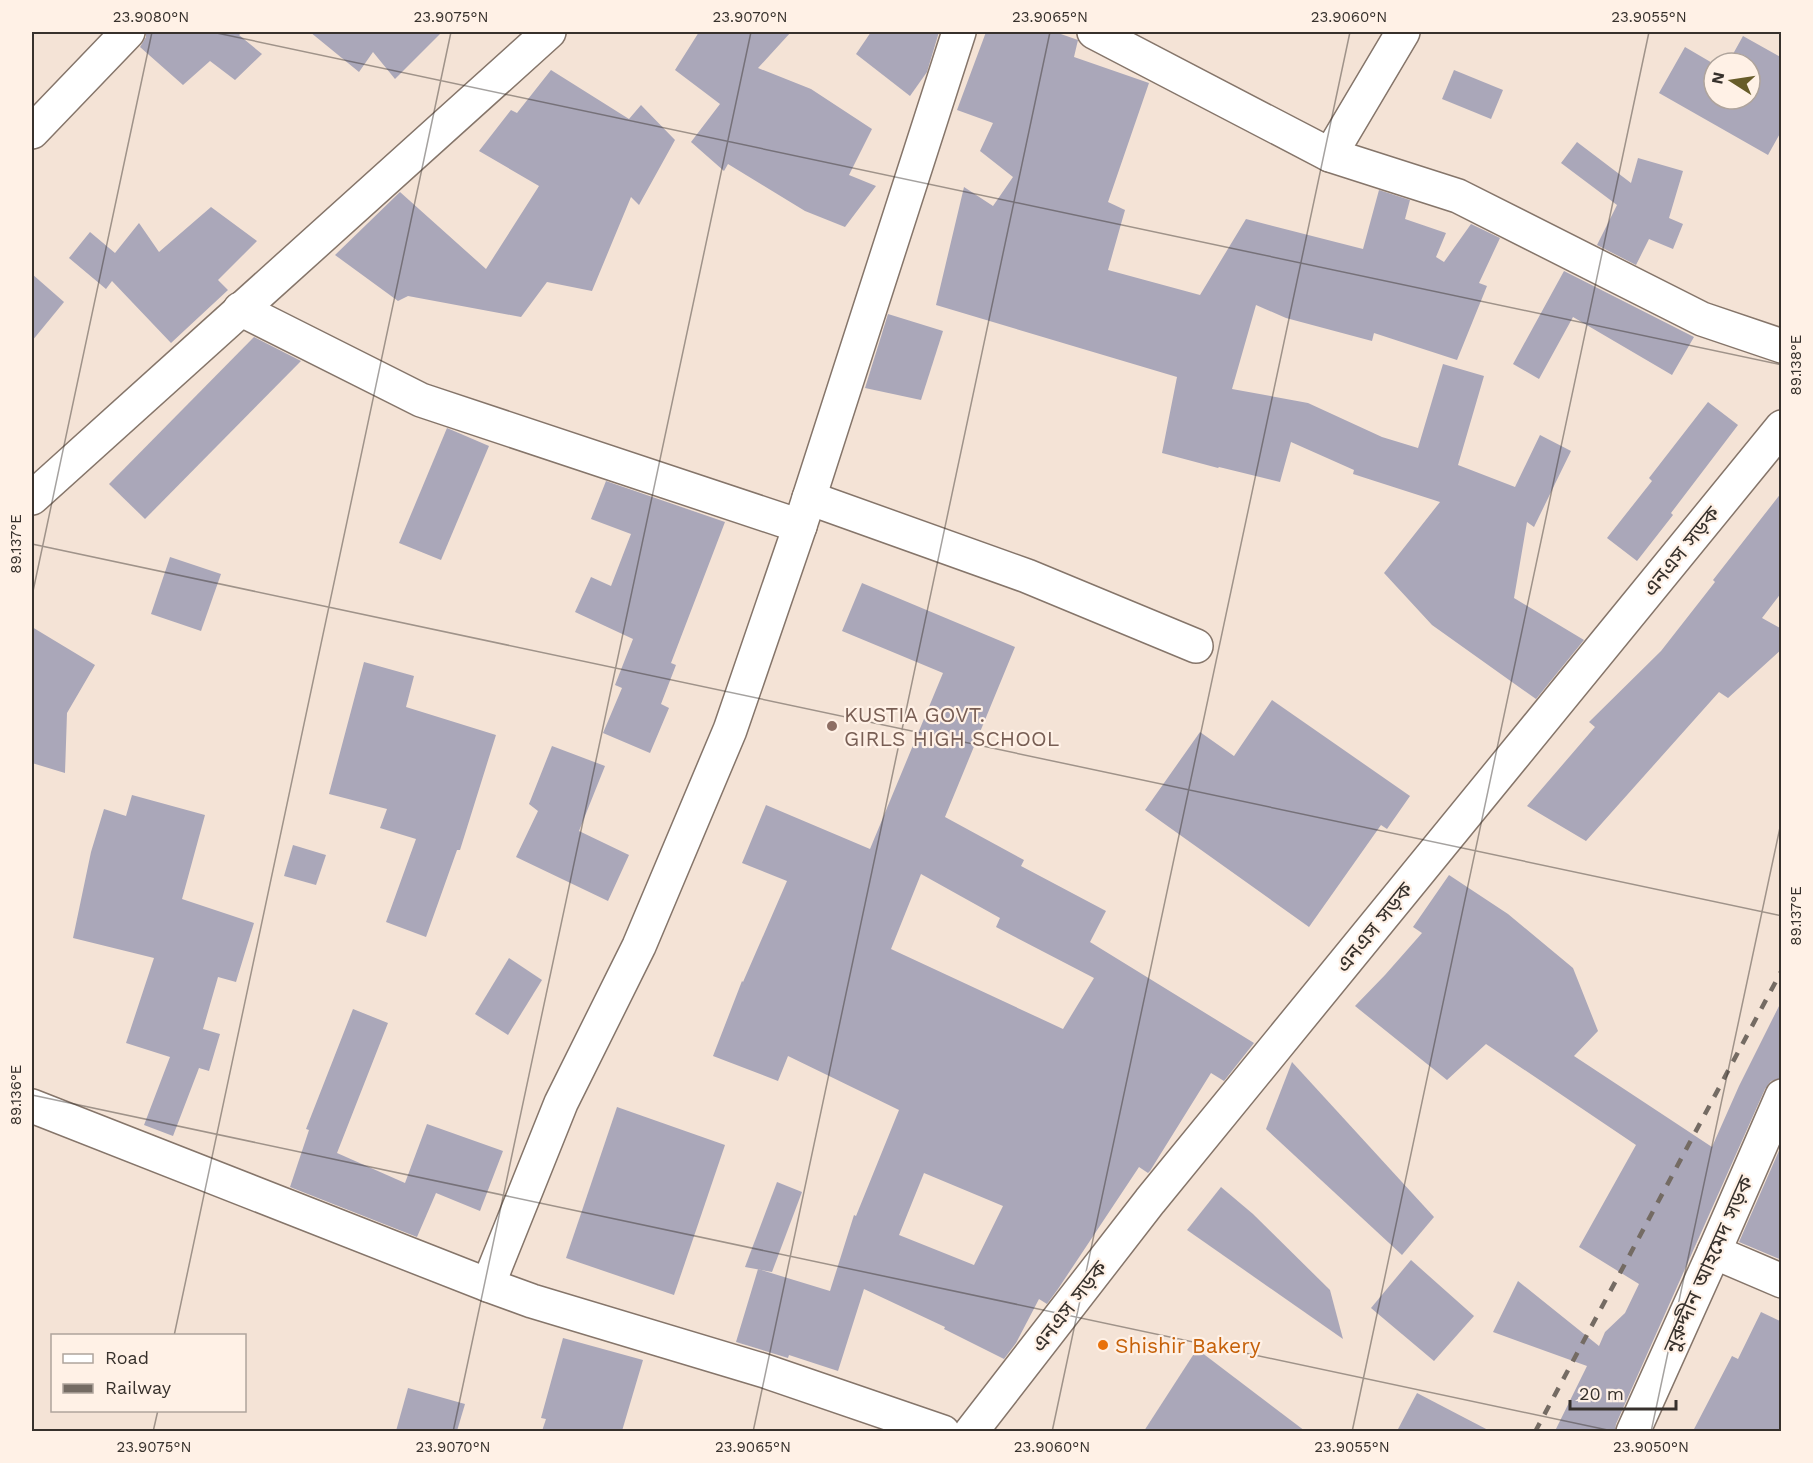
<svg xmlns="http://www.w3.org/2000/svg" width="1813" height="1463" viewBox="0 0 1813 1463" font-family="'Work Sans','Noto Sans Bengali',sans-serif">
  <rect width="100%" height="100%" fill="#f4e3d6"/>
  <!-- building -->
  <g fill="#aaa7b9" fill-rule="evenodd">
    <polygon points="146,32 243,32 239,35 262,54 235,80 210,61 183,85 140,47 146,37"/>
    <polygon points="310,32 442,32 395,79 373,52 359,72"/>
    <polygon points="699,32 791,32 758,68 811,89 872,129 849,175 876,186 845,227 805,211 728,164 724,171 691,142 720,104 675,70"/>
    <polygon points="871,32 939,32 927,72 910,96 856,54"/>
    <polygon points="986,32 1055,32 1078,40 1074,57 1149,83 1108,202 1125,210 1108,270 1200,295 1246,219 1363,249 1379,190 1410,200 1405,219 1446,233 1436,257 1444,262 1471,224 1500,238 1479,283 1487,286 1457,360 1374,333 1372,341 1286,318 1256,305 1232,389 1308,403 1382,437 1418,448 1443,364 1484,376 1458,465 1515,487 1540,435 1571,451 1534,527 1527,522 1514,598 1584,640 1536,699 1432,625 1384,573 1440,502 1353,474 1354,470 1291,442 1280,482 1219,467 1218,468 1162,453 1177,377 936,305 964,187 993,206 1013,177 980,151 993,123 957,110"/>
    <polygon points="1743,36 1782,58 1782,130 1768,155 1659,93 1685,47 1714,64 1714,99 1750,99 1750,63 1728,63"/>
    <polygon points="551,70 629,119 641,105 675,140 639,205 631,197 592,291 547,282 521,317 408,296 398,301 335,255 400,192 486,269 539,186 479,151 511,110 517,113"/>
    <polygon points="1454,70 1503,90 1491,119 1442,99"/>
    <polygon points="1577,142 1631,183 1638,158 1683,171 1669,218 1683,224 1673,249 1649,239 1636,265 1597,245 1617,205 1561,163"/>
    <polygon points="211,207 257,241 218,280 228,290 171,343 112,281 106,289 69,258 90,232 115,253 139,223 159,252"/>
    <polygon points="1564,271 1694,337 1672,375 1573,317 1539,379 1513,364"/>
    <polygon points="32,274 64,302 32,341"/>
    <polygon points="888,314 943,331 921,400 865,388"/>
    <polygon points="254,337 301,361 145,519 109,484"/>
    <polygon points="1708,402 1738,425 1671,513 1673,515 1637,561 1607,538 1652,481 1649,478"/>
    <polygon points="447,428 489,446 441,560 399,543"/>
    <polygon points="606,481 725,522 671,663 676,665 661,704 669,708 650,753 603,733 622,688 615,685 633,639 575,612 591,577 611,586 631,534 591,519"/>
    <polygon points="1782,492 1782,592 1762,618 1782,629 1782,649 1728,698 1719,692 1586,841 1527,806 1595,727 1589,722 1661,651 1715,582 1713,580"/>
    <polygon points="170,557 221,574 201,631 151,614"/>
    <path d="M862 583 1015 647 945 817 1024 860 1021 866 1106 911 1090 942 1254 1043 1224 1081 1211 1073 1150 1171 1148 1173 1139 1167 1058 1289 1047 1304 1039 1299 1016 1343 1004 1359 944 1329 945 1327 864 1289 838 1371 789 1355 788 1358 736 1342 758 1269 830 1291 854 1215 856 1216 899 1110 788 1056 778 1081 713 1056 742 981 743 982 787 881 742 863 766 805 870 849 943 673 842 631ZM921 874 1000 918 996 927 1094 978 1063 1029 891 949ZM924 1173 1003 1206 974 1265 899 1235Z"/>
    <polygon points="32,627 95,665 67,713 65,773 32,763"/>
    <polygon points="364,662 414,676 406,707 496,735 460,850 457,850 426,937 386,922 416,839 380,828 387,809 329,794"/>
    <polygon points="1272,700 1410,796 1387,829 1381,825 1309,927 1145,810 1200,732 1234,756"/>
    <polygon points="552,746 605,766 579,831 629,855 608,901 516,857 538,811 529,804"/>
    <polygon points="132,795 205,815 182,899 254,923 236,982 218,977 203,1029 220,1034 209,1071 199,1068 173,1136 144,1125 170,1057 126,1043 154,958 73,938 91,852 104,809 126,816"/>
    <polygon points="293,845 326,855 316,885 284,876"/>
    <polygon points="1449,875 1508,914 1573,968 1598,1031 1574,1056 1712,1147 1739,1086 1782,1000 1782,1078 1771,1081 1765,1089 1616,1424 1615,1431 1555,1431 1587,1366 1493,1332 1518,1281 1599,1346 1605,1332 1625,1313 1639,1284 1579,1247 1636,1145 1486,1044 1447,1080 1355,1006 1385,975 1422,933 1413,927"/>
    <polygon points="509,958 542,980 508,1035 475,1014"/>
    <polygon points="353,1009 388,1023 337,1153 405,1183 427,1124 503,1151 480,1211 436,1193 417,1237 290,1187 309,1130 306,1129"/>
    <polygon points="1292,1062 1434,1217 1402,1255 1266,1129"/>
    <polygon points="617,1107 725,1145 674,1295 566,1258"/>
    <polygon points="1782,1144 1782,1260 1739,1242"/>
    <polygon points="777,1182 802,1192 772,1272 745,1267"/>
    <polygon points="1221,1187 1253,1214 1330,1290 1343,1339 1187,1230"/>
    <polygon points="1411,1260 1474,1316 1434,1361 1371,1308"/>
    <polygon points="1761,1312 1782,1322 1782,1431 1693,1431 1732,1356 1738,1359"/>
    <polygon points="563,1338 643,1360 622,1431 542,1431 546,1419 541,1418"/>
    <polygon points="1197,1349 1305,1431 1144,1431"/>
    <polygon points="408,1388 465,1404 457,1431 396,1431"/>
    <polygon points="1417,1393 1490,1431 1397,1431"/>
  </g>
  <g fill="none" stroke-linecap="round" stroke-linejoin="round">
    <defs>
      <g id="street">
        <polyline points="1094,32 1330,155 1458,196 1702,319 1782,346"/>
        <polyline points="32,132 128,32"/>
        <polyline points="1330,155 1403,32"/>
        <polyline points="240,309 421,400 800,526"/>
        <polyline points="809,498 1027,576 1196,646"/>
        <polyline points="32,1106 488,1285 532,1301 765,1371 943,1432"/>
        <polyline points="1714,1252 1782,1281"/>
        <polyline points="488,1285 561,1103 639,946 730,730 800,526 959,32"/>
        <polyline points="1633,1432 1714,1252 1782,1096"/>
      </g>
      <g id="secondary">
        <polyline points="32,498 549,32"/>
        <polyline points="971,1432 1150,1201 1782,427"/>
      </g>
    </defs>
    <!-- street casing -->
    <use href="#street" stroke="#85756a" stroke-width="36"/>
    <!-- secondary casing -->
    <use href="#secondary" stroke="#85756a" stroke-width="36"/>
    <!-- street -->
    <use href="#street" stroke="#fff" stroke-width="33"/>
    <!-- secondary -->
    <use href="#secondary" stroke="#fff" stroke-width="33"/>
    <!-- rail -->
    <polyline stroke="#746b63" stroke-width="4.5" stroke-dasharray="10 10" stroke-linecap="butt" points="1535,1432 1782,970"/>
  </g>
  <!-- ticks -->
  <path fill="none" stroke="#37312c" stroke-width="1.5" stroke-opacity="0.45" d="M212 32 1782 365M32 544 1782 916M32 596 152 32M32 1095 1617 1432M174 1336 451 32M153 1432 158 1410M453 1432 751 32M753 1432 1050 32M1052 1432 1350 32M1352 1432 1649 32M1651 1432 1782 818"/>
  <!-- markers -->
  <circle fill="#8d6e63" stroke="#fff1e6" stroke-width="2" cx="832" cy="726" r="6"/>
  <circle fill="#e8710a" stroke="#fff1e6" stroke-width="2" cx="1103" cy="1345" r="6"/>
  <g text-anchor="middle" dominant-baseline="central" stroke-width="4.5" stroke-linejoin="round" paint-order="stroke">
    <!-- street labels -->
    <g font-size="21" fill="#37312c" stroke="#fff1e6">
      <text transform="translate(1681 551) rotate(-51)">এনএস সড়ক</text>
      <text transform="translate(1374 927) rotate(-51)">এনএস সড়ক</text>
      <text transform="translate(1708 1264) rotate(-66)">নুরুদ্দীন আহমেদ সড়ক</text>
      <text transform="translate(1069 1306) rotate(-52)">এনএস সড়ক</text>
    </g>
    <!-- education labels -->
    <g font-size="21" fill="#785e54" stroke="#fff1e6" text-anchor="start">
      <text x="844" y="714">KUSTIA GOVT.<tspan x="844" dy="24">GIRLS HIGH SCHOOL</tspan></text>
    </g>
    <!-- food labels -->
    <g font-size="21" fill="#c56008" stroke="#fff1e6" text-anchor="start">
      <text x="1115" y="1345">Shishir Bakery</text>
    </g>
  </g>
  <!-- border -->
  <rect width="1813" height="1463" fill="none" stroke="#fff1e6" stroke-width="66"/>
  <!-- legend -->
  <rect x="51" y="1334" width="195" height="78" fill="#fff1e6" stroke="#afa49c" stroke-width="1.5"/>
  <rect x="63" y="1354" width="30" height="9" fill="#ffffff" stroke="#afa49c" stroke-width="1.5"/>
  <text x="105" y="1364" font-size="18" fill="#37312c">Road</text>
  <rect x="63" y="1384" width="30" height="9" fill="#746b63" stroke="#afa49c" stroke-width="1.5"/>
  <text x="105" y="1394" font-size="18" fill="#37312c">Railway</text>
  <!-- north arrow -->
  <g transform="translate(1732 81) rotate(282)"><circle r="28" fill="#fff1e6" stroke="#afa49c" stroke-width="1.5"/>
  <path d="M0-4.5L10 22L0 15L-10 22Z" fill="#675c29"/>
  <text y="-9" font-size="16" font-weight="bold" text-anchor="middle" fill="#37312c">N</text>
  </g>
  <!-- scale -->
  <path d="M1570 1400v9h106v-9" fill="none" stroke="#37312c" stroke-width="3"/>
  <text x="1579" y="1400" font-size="18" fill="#37312c" stroke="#fff1e6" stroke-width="4.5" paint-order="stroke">20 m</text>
  <rect x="33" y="33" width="1747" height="1397" fill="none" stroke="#37312c" stroke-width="2"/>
  <g font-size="15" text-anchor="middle" fill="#37312c">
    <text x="151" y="22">23.9080°N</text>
    <text x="451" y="22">23.9075°N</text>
    <text x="750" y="22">23.9070°N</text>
    <text x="1050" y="22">23.9065°N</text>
    <text x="1349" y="22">23.9060°N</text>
    <text x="1649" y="22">23.9055°N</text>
    <text transform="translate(1796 365) rotate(-90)" y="5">89.138°E</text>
    <text transform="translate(16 544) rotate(-90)" y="5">89.137°E</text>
    <text transform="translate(1796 916) rotate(-90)" y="5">89.137°E</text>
    <text transform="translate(16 1095) rotate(-90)" y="5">89.136°E</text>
    <text x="154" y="1452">23.9075°N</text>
    <text x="453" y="1452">23.9070°N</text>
    <text x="753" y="1452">23.9065°N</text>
    <text x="1052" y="1452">23.9060°N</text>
    <text x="1352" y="1452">23.9055°N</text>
    <text x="1651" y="1452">23.9050°N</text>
  </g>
</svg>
